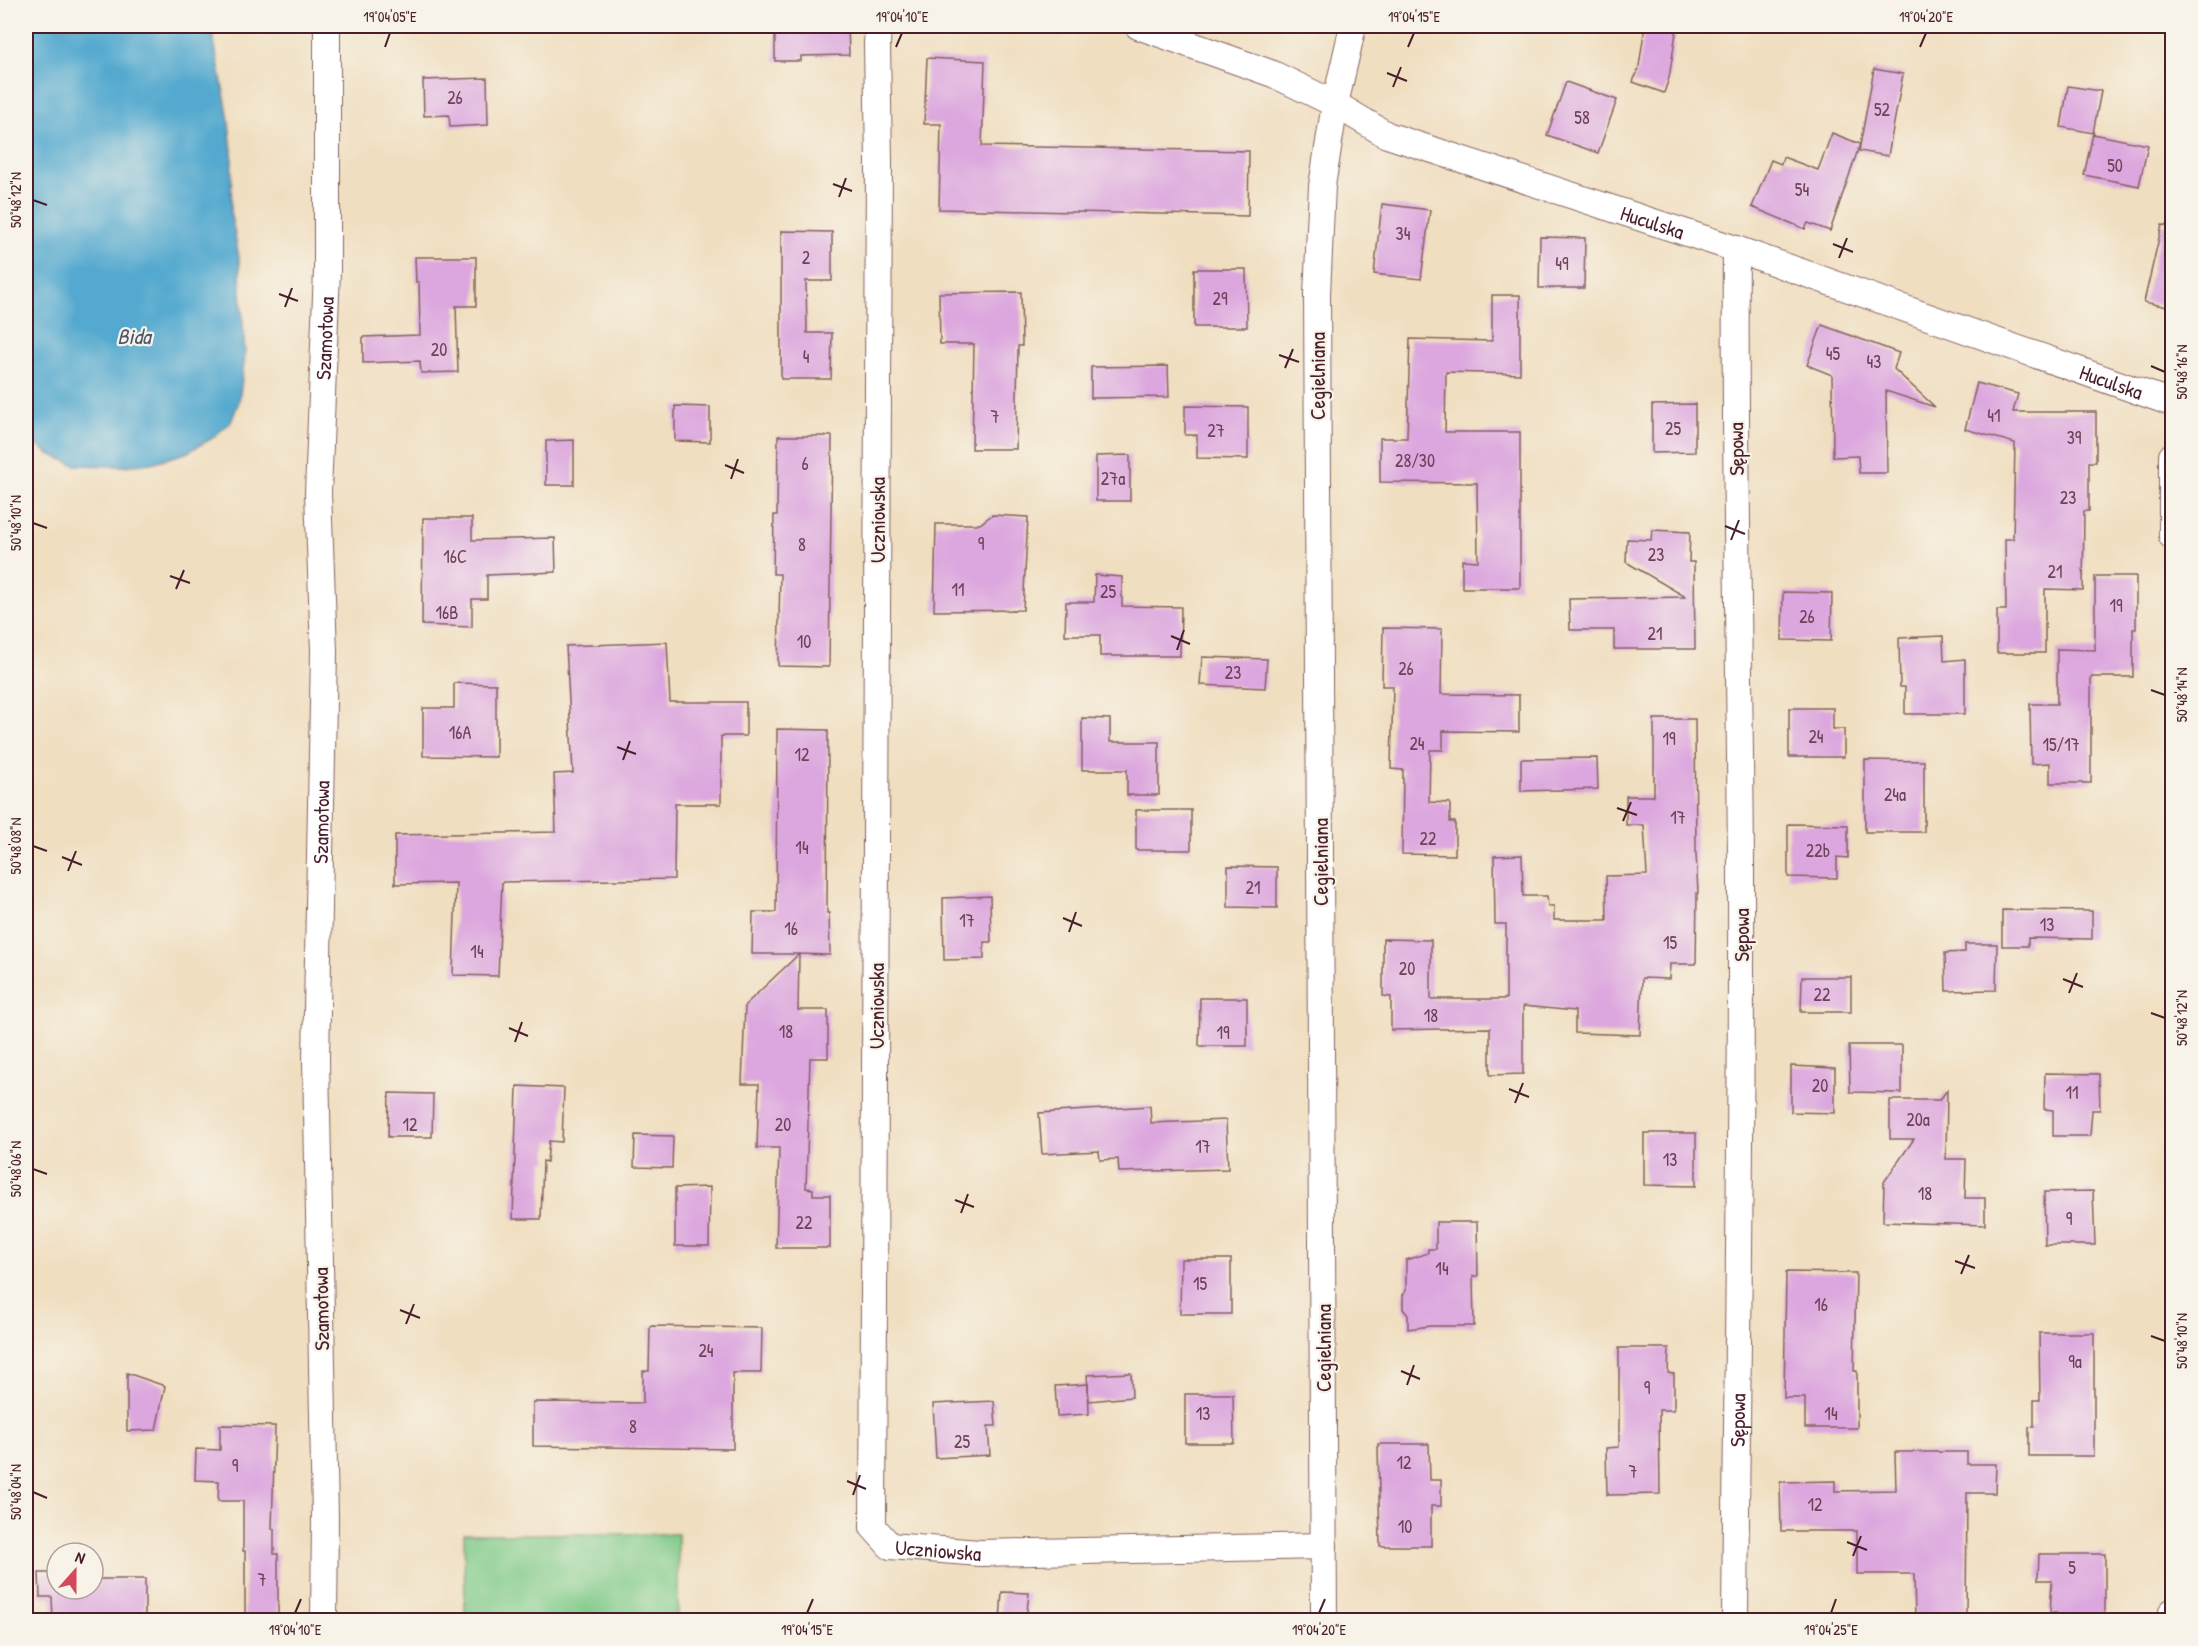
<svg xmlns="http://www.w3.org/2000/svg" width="2198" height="1646" viewBox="0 0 2198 1646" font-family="'Patrick Hand',sans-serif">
  <rect width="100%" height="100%" fill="#f7f3e8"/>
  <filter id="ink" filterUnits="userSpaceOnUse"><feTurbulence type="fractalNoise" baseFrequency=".0167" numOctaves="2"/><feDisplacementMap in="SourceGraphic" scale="12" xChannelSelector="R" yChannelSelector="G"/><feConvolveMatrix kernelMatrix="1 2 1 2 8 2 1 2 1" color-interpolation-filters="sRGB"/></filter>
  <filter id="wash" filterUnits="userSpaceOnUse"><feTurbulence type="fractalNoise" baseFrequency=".008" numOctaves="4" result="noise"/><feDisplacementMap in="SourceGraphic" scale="24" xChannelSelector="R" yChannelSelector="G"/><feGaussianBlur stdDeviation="1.35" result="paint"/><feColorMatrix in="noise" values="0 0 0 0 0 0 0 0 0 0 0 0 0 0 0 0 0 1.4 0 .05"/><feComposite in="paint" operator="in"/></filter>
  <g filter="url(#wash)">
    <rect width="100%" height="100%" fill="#f0dec0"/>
    <!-- green -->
    <polygon fill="#7fca88" stroke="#64745a" stroke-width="1.5" points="464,1534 678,1534 678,1620 465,1620"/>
    <!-- water -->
    <polygon fill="#52a9cf" stroke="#4e647d" stroke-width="1.5" points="26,26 211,26 228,114 232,151 231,214 239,258 245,355 239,401 231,422 211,439 186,453 151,463 124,466 75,465 47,453 42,448 31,444 26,445"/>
    <g id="blocks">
      <!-- building -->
      <g fill="#dca6de">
        <polygon points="775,26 848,26 849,55 801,56 801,61 775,61"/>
        <polygon points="1645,26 1677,26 1669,78 1664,93 1633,82 1639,66"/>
        <polygon points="927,58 985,61 982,146 1249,151 1248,216 939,209 941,124 924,124"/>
        <polygon points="1874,69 1903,74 1888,156 1859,151"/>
        <polygon points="487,78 488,125 450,127 449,115 424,116 423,80"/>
        <polygon points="1566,82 1617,100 1598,153 1547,135"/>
        <polygon points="2068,86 2101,91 2093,133 2061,127"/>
        <polygon points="1832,133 1860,144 1830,231 1808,223 1805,229 1752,207 1771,160 1781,164 1783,157 1818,170"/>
        <polygon points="2093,134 2148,145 2139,186 2084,175"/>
        <polygon points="1382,204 1430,210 1421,279 1374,274"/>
        <polygon points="2162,225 2172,226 2172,308 2144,302"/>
        <polygon points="781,231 832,232 832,281 806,281 807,333 832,333 831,379 781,379"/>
        <polygon points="1540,237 1585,238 1584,288 1539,288"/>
        <polygon points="415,257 476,257 476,306 456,306 458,372 421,373 420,361 363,363 363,337 420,335 419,282 416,282"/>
        <polygon points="1194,269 1246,269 1247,327 1194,327"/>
        <polygon points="1021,292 1022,346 1018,346 1016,449 972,449 974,344 940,344 939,293"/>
        <polygon points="1492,295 1520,295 1520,374 1446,372 1445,432 1520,432 1520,588 1462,588 1462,560 1478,561 1477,483 1380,482 1380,438 1407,438 1410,339 1492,341"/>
        <polygon points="1822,325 1899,353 1894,369 1935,407 1886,391 1887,473 1859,473 1858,456 1833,457 1832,375 1807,365"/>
        <polygon points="1168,366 1169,397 1091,398 1091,367"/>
        <polygon points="1977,383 2018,394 2013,412 2096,412 2096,462 2089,462 2089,511 2084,511 2083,590 2045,589 2045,653 1997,653 1997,610 2006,610 2005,539 2013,539 2015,443 1965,429"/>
        <polygon points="1695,404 1695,452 1652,453 1652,405"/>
        <polygon points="675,406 710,407 710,442 675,441"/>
        <polygon points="1185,406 1248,407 1248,459 1197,458 1197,435 1185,435"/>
        <polygon points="778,436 832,436 829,667 778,666 780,574 773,574 774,515 777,515"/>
        <polygon points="574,440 574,485 546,485 546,441"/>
        <polygon points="1130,455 1130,501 1096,501 1096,456"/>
        <polygon points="992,515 1028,517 1023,610 934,611 936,524 980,524"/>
        <polygon points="423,518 472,518 472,540 555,538 556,572 487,575 487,599 472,599 472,627 422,625"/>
        <polygon points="1652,530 1690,532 1689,562 1694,562 1695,649 1614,649 1614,630 1570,630 1569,599 1686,597 1626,562 1627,539 1651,540"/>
        <polygon points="1095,575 1122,577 1122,606 1181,607 1180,656 1100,656 1100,635 1065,635 1066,602 1094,602"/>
        <polygon points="2095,576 2136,576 2136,629 2133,629 2133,677 2091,677 2091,783 2050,783 2050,763 2031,764 2030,704 2057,704 2057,649 2095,650"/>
        <polygon points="1783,592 1832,593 1831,641 1782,640"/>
        <polygon points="1383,628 1442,629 1441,694 1519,695 1519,732 1443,731 1443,750 1430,750 1429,802 1450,803 1450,822 1455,822 1455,855 1402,854 1403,770 1391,769 1393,686 1382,686"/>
        <polygon points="1943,636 1944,661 1965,659 1965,714 1905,714 1905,687 1900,687 1899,638"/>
        <polygon points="667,642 670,702 746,702 746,736 721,736 721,804 675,804 674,879 502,882 498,976 453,975 456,883 395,884 395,835 556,832 554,774 573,773 566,646"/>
        <polygon points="1202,657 1267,659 1265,688 1200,685"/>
        <polygon points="454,683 496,684 496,757 423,756 423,708 454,708"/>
        <polygon points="1789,708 1833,708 1833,729 1844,729 1844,757 1789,757"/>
        <polygon points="1082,718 1110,719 1110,742 1159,742 1159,795 1127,795 1127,770 1082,770"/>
        <polygon points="1654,719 1695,719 1696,853 1698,893 1697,893 1696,964 1670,964 1669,979 1642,978 1640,1035 1575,1033 1575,1011 1523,1006 1523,1074 1490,1075 1490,1028 1391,1030 1391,997 1383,996 1383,939 1431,940 1431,999 1506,999 1506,924 1495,924 1494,856 1522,855 1523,896 1547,896 1548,906 1554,906 1554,920 1607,920 1606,876 1647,875 1644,825 1626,825 1626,796 1654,796"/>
        <polygon points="777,729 828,730 827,913 829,913 830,955 799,954 798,1010 828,1010 828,1058 810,1058 806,1188 813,1189 813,1195 830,1195 830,1248 776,1248 779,1148 757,1148 759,1084 742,1084 745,1005 799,954 752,954 753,912 776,912"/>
        <polygon points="1597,758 1598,789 1521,791 1521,759"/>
        <polygon points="1865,760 1924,761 1924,832 1865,832"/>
        <rect x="1136" y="810" width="55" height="40"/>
        <polygon points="1788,824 1848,825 1848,858 1837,857 1837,878 1788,877"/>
        <polygon points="1228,866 1277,867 1277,908 1228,907"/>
        <polygon points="990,896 991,942 984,942 984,959 944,960 943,898"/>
        <polygon points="2002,910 2092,911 2092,939 2028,938 2028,946 2002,946"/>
        <polygon points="1965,944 1997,944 1996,990 1946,991 1945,953 1965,952"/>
        <polygon points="1802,977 1851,977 1851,1012 1801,1012"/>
        <polygon points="1200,998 1247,998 1247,1046 1199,1046"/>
        <polygon points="1849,1045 1902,1045 1902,1093 1850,1092"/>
        <polygon points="1791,1066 1835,1068 1835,1113 1791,1112"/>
        <polygon points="2045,1073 2099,1074 2100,1110 2092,1110 2090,1136 2053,1136 2053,1110 2044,1109"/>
        <polygon points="517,1086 564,1088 562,1142 549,1141 547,1162 543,1161 541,1219 513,1219"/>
        <polygon points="1947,1090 1946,1159 1966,1159 1965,1198 1985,1198 1985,1225 1883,1222 1884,1182 1914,1139 1890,1139 1890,1100 1940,1100"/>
        <polygon points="389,1093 433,1094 432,1137 388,1137"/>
        <polygon points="1150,1106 1151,1123 1226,1120 1228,1169 1119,1172 1118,1159 1100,1160 1099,1151 1042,1154 1039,1113"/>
        <polygon points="1644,1133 1696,1133 1696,1186 1644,1185"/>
        <polygon points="635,1135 673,1136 672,1168 634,1167"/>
        <polygon points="710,1187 709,1246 675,1246 675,1188"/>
        <polygon points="2093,1191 2095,1245 2045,1245 2044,1192"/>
        <polygon points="1436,1222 1477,1222 1478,1276 1473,1276 1474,1326 1430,1326 1408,1329 1408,1315 1403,1309 1403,1295 1406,1290 1406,1260 1428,1253 1428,1249 1436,1249"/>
        <polygon points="1181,1259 1231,1259 1231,1314 1180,1314"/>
        <polygon points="1786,1272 1856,1273 1854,1371 1857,1371 1857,1428 1805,1428 1805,1398 1784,1398"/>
        <polygon points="650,1326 762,1328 761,1373 733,1373 733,1449 533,1446 533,1402 643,1403 643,1371 649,1371"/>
        <polygon points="2039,1333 2094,1333 2094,1456 2029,1456 2029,1427 2034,1426 2034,1400 2040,1400"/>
        <polygon points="1619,1348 1669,1348 1668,1373 1674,1374 1674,1410 1659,1410 1660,1494 1607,1495 1606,1448 1619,1447"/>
        <polygon points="127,1373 165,1386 156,1430 127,1431"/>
        <polygon points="1131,1373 1132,1397 1089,1401 1087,1375"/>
        <polygon points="1088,1384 1089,1414 1057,1416 1055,1386"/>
        <polygon points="1185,1394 1233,1394 1234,1443 1185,1443"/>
        <polygon points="994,1401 996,1426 988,1426 990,1455 936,1458 933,1404"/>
        <polygon points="220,1425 275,1426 272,1529 274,1529 274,1554 278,1554 278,1620 245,1620 245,1551 243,1551 243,1501 218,1501 219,1481 195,1480 196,1449 220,1450"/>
        <polygon points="1378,1444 1429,1444 1430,1480 1441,1480 1441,1506 1431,1506 1431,1546 1380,1546"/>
        <polygon points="1895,1452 1967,1452 1967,1464 1996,1464 1995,1493 1967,1493 1966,1620 1915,1620 1914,1574 1857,1574 1857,1531 1781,1531 1780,1482 1835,1481 1835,1491 1896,1490"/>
        <polygon points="2039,1554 2105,1554 2105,1620 2056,1620 2056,1613 2050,1613 2052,1580 2038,1580"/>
        <polygon points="93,1572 96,1572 96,1579 145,1579 145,1620 53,1620 52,1597 40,1597 39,1573 57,1573 57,1589 93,1589"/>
        <polygon points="1002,1592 1029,1593 1026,1620 1000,1620"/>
      </g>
    </g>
  </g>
  <g filter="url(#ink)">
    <use href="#blocks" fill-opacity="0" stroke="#84625f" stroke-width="1.5"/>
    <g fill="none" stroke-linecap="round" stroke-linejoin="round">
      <defs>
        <g id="minor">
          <path id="s1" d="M878 26 877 44 879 161 873 1527 890 1546 980 1553 1324 1546"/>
          <path id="s2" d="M1138 26 1273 74 1335 104 1387 135 1736 249 2172 403"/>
          <polyline points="2172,456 2172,536"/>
          <path id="s3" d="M324 1620 325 1518 316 1061 324 651 318 493 327 271V26"/>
          <polyline points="1324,1620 1317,294 1322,186 1335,104 1353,26"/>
          <path id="s4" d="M1735 1620C1737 1370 1742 1120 1741 869 1740 663 1734 456 1736 249"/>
          <polyline points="2172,1620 2172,1612"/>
        </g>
      </defs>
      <!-- minor casing -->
      <use href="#minor" stroke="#84625f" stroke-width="28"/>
      <!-- minor -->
      <use href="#minor" stroke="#fff" stroke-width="26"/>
    </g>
  </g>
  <!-- ticks -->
  <path fill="none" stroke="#4a1f2b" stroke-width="2" d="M385 47 390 33M896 47 902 33M1408 47 1414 33M1920 47 1926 33M1387 73 1407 81M1393 87 1401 67M833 184 852 191M839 197 846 178M33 200 47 205M1833 244 1853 252M1839 258 1847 238M279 294 298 301M285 307 292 288M1279 355 1299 362M2151 366 2165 372M1285 368 1293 349M725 465 744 473M731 479 738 459M33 523 47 528M1725 526 1745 534M1731 540 1739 520M170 576 190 583M176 589 184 570M1171 636 1190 644M1177 650 1184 630M2151 690 2165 695M617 747 636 754M623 760 630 741M1617 808 1637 815M1623 821 1631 802M33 846 47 851M62 857 82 865M68 871 76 851M1063 918 1082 926M1069 932 1076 912M2063 979 2083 987M2069 993 2077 973M2151 1013 2165 1018M509 1028 528 1036M515 1042 522 1022M1509 1089 1529 1097M1515 1103 1523 1083M33 1169 47 1174M955 1200 974 1207M961 1213 968 1194M1955 1261 1975 1268M1961 1274 1969 1255M400 1310 420 1318M406 1324 414 1304M2151 1336 2165 1341M1401 1371 1420 1379M1407 1385 1414 1365M847 1481 866 1489M33 1492 47 1498M853 1495 860 1475M1847 1542 1867 1550M1853 1556 1861 1536M295 1613 301 1599M807 1613 813 1599M1319 1613 1325 1599M1831 1613 1836 1599"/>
  <g text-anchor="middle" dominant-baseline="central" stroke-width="4.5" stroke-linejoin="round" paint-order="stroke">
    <!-- number labels -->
    <g font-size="18" fill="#6e4158">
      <text x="455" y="97">26</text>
      <text x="1882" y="109">52</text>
      <text x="1582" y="117">58</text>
      <text x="2115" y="165">50</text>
      <text x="1802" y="189">54</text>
      <text x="1403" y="233">34</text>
      <text x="806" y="257">2</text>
      <text x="1562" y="263">49</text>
      <text x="1220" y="298">29</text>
      <text x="439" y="349">20</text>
      <text x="1833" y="353">45</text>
      <text x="806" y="356">4</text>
      <text x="1874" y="361">43</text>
      <text x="1994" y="415">41</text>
      <text x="995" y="416">7</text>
      <text x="1673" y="428">25</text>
      <text x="1216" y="430">27</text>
      <text x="2074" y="437">39</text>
      <text x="1415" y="460">28/30</text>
      <text x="805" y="463">6</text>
      <text x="1113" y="478">27a</text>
      <text x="2068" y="497">23</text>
      <text x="981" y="543">9</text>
      <text x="802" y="544">8</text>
      <text x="1656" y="554">23</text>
      <text x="455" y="556">16C</text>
      <text x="2055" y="571">21</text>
      <text x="958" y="589">11</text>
      <text x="1108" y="591">25</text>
      <text x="2116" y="605">19</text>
      <text x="447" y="612">16B</text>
      <text x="1807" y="616">26</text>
      <text x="1655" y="633">21</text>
      <text x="804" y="641">10</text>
      <text x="1406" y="668">26</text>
      <text x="1233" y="672">23</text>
      <text x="460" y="732">16A</text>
      <text x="1816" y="736">24</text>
      <text x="1669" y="738">19</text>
      <text x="1417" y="743">24</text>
      <text x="2061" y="744">15/17</text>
      <text x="802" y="754">12</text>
      <text x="1895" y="794">24a</text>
      <text x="1678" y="817">17</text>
      <text x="1428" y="838">22</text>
      <text x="802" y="847">14</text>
      <text x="1818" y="850">22b</text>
      <text x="1253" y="887">21</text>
      <text x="967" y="920">17</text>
      <text x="2047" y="924">13</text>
      <text x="791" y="928">16</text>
      <text x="1670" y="942">15</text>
      <text x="477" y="951">14</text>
      <text x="1407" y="968">20</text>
      <text x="1822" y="994">22</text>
      <text x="1431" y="1015">18</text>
      <text x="786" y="1031">18</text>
      <text x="1223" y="1032">19</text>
      <text x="1820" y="1085">20</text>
      <text x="2072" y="1092">11</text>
      <text x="1918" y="1119">20a</text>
      <text x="410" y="1124">12</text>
      <text x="783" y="1124">20</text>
      <text x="1203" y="1146">17</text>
      <text x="1670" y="1159">13</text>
      <text x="1925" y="1193">18</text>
      <text x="2069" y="1218">9</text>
      <text x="804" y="1222">22</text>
      <text x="1442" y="1268">14</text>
      <text x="1200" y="1283">15</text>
      <text x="1821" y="1304">16</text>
      <text x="706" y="1350">24</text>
      <text x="2075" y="1361">9a</text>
      <text x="1647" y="1387">9</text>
      <text x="1203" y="1413">13</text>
      <text x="1831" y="1413">14</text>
      <text x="633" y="1426">8</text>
      <text x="962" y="1441">25</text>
      <text x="1404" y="1462">12</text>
      <text x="235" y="1465">9</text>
      <text x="1633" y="1471">7</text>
      <text x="1815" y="1504">12</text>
      <text x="1405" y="1526">10</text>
      <text x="2072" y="1567">5</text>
      <text x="262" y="1579">7</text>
    </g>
    <!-- street labels -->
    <g font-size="21" fill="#4a1f2b" stroke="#f7f3e8">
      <text stroke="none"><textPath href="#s2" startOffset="552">Huculska</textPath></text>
      <text stroke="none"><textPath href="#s3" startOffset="1282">Szamotowa</textPath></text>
      <text transform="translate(1317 376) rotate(-90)">Cegielniana</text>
      <text stroke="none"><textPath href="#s2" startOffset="1038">Huculska</textPath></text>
      <text transform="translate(1736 449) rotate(-91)">Sępowa</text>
      <text transform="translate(877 520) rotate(-90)">Uczniowska</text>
      <text stroke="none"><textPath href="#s3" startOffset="798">Szamotowa</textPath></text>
      <text transform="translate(1320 862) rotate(-90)">Cegielniana</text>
      <text transform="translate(1741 935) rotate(-90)">Sępowa</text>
      <text transform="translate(876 1006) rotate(-90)">Uczniowska</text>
      <text transform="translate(321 1309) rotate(-91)">Szamotowa</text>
      <text transform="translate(1323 1348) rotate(-90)">Cegielniana</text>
      <text stroke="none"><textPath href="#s4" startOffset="200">Sępowa</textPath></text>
      <text stroke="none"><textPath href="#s1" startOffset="1575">Uczniowska</textPath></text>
    </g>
    <!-- water labels -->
    <g font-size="22" font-style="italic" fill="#4d566d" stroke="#f7f3e8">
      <text x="134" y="336">Bida</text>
    </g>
  </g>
  <!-- margin -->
  <rect width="2198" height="1646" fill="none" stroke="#f7f3e8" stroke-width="66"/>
  <!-- north arrow -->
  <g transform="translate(75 1571) rotate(21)"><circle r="28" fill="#f7f3e8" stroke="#b29e9c" stroke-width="1.5"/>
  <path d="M0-4.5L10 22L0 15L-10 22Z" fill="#d1495b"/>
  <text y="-9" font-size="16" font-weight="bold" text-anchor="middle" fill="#4a1f2b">N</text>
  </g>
  <rect x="33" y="33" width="2132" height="1580" fill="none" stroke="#4a1f2b" stroke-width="2"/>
  <g font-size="15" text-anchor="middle" fill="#4a1f2b">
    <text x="390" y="22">19°04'05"E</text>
    <text x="902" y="22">19°04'10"E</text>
    <text x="1414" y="22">19°04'15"E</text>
    <text x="1926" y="22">19°04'20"E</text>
    <text transform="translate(16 200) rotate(-90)" y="5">50°48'12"N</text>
    <text transform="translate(2182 372) rotate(-90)" y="5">50°48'16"N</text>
    <text transform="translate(16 523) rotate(-90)" y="5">50°48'10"N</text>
    <text transform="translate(2182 695) rotate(-90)" y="5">50°48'14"N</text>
    <text transform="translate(16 846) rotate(-90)" y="5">50°48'08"N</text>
    <text transform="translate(2182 1018) rotate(-90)" y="5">50°48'12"N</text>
    <text transform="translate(16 1169) rotate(-90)" y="5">50°48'06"N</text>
    <text transform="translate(2182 1341) rotate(-90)" y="5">50°48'10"N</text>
    <text transform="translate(16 1492) rotate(-90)" y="5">50°48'04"N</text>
    <text x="295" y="1635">19°04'10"E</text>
    <text x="807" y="1635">19°04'15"E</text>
    <text x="1319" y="1635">19°04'20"E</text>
    <text x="1831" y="1635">19°04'25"E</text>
  </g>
</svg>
